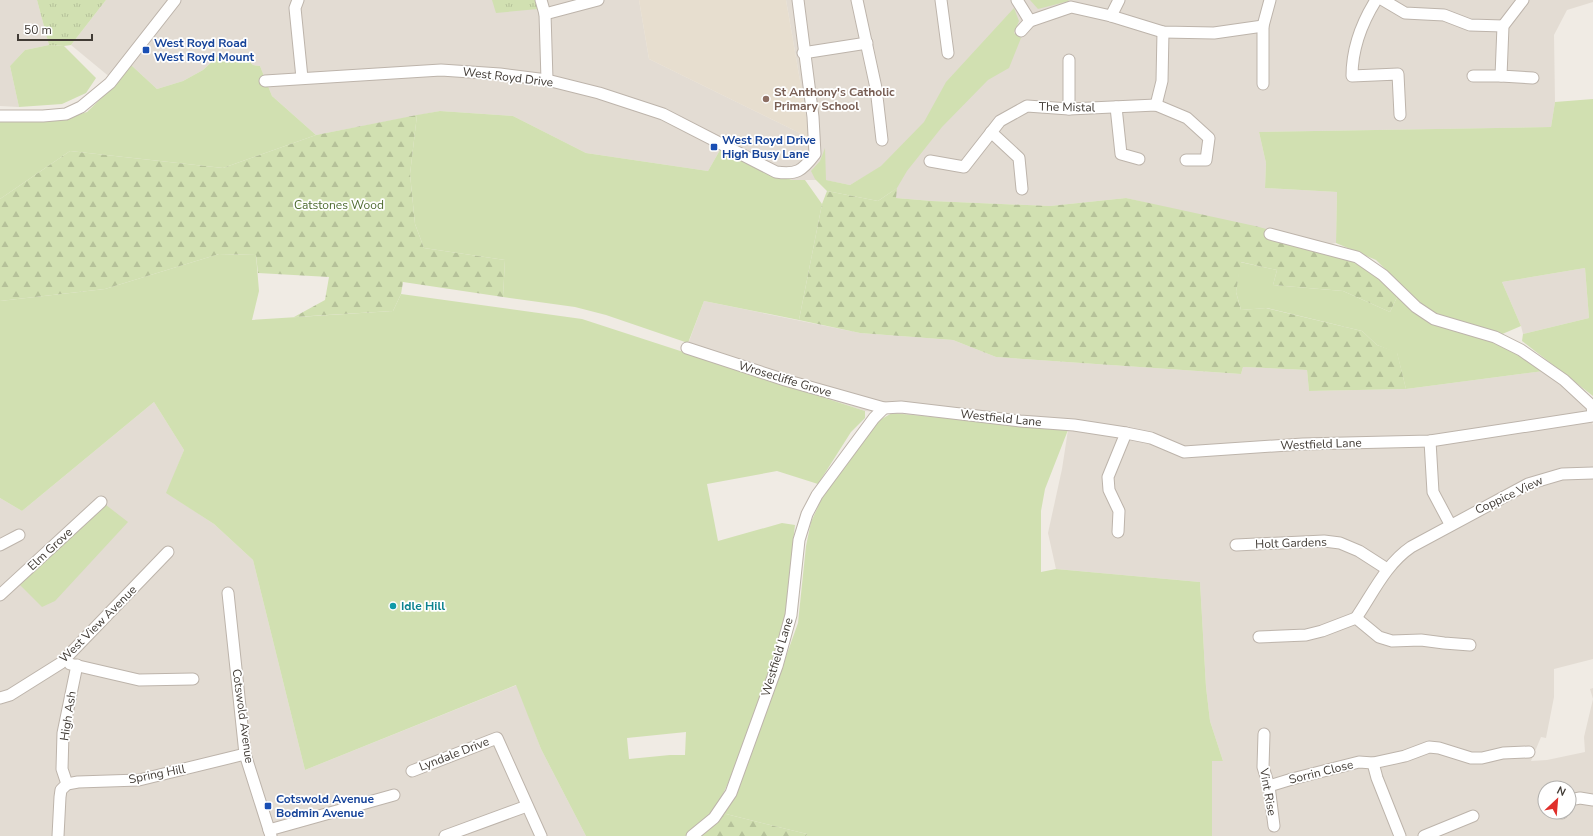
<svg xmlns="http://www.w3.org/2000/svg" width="1593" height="836" viewBox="0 0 1593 836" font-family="'Nunito Sans',sans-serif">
  <defs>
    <pattern id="forest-firs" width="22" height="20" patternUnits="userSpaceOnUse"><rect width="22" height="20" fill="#d1e0b1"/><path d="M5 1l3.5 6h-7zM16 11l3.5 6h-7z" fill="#b5c199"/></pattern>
    <pattern id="park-tufts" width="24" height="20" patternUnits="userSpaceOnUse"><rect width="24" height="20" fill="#d1e0b1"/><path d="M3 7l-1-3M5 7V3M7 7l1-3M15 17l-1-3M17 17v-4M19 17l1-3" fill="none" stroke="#b5c199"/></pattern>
  </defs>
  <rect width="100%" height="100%" fill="#f0ebe4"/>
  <!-- residential -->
  <g fill="#e3dcd3" fill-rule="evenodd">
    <polygon points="0,0 37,0 49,45 25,50 10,66 19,107 0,106"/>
    <polygon points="106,0 639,0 649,59 810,138 786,0 1593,0 1593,2 1567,10 1554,35 1555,102 1551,127 1259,132 1266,163 1265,188 1337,192 1336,243 1326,245 1126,198 1050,206 932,201 896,198 881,167 850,185 825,180 792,180 720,150 708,171 586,153 513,116 440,111 316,135 272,96 260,66 253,65 247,59 219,55 203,70 183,81 157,89 131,65 117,83 71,45"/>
    <polygon points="1585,268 1589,318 1523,334 1521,326 1502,282"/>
    <path d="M704 301 860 333 953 340 996 357 1241 374 1243 367 1307 370 1309 391 1406 389 1544 371 1584 403 1593 425V659L1554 669V697L1546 738 1541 737 1531 761 1547 760 1585 752 1584 737 1593 699 1590 689 1593 688V836H1212V760L1223 761 1210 721 1206 687 1200 582 1056 569 1048 533 1062 469 1068 430 865 411 685 352ZM1545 788H1569V812H1545Z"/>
    <polygon points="154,402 184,450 167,493 214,524 253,560 305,770 517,685 541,749 586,836 0,836 0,498 22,511"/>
  </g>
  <!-- education -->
  <polygon fill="#e7decf" points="639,0 786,0 810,138 649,59"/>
  <!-- grass -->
  <g fill="#d1e0b1" fill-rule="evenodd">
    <polygon points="1030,0 1068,0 1069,1 1038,9"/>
    <polygon points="1014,8 1019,21 1014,33 1021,38 1009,68 988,80 942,127 907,171 897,188 878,201 827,191 815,179 811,171 820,161 825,148 826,180 850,185 881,166 924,122 946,82"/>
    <polygon points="49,45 64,46 96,78 86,93 62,104 19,107 10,66 25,50"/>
    <polygon points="219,55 247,59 253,65 260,66 272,96 316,135 223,168 70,151 0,199 0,121 58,121 87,112 117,83 131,65 157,89 183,81 203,70"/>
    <polygon points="1593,99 1593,396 1522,341 1523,334 1589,318 1585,268 1502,282 1521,326 1500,335 1441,318 1418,302 1376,260 1336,243 1337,192 1265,188 1266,163 1259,132 1551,127 1555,102"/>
    <polygon points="440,111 513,116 586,153 708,171 720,150 792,180 805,180 822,204 799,320 704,301 688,343 606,315 575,307 503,297 505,260 424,248 415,224 410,174 417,115"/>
    <path d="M219 254 256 255 259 291 252 320 393 311 401 294 582 319 865 411V418L851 432 818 484 777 471 707 484 718 541 782 523 795 525 787 596 790 600 776 655 734 770 717 807 689 833 685 836H586L541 749 516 685 305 770 253 560 214 524 166 493 184 450 154 402 22 511 0 498V301L105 289ZM686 732 685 755H670L629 759 627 738Z"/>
    <polygon points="1240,262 1277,270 1273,285 1343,291 1390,312 1398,295 1433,323 1486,337 1511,348 1544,371 1406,389 1397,353 1377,345 1362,331 1267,308 1241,310 1236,292"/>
    <polygon points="892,413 1068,430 1045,489 1041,511 1041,572 1056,569 1200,582 1206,687 1210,721 1223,761 1212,761 1212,836 806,836 807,834 722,813 736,796 798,623 806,546 811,522 822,498 847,459 870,428 880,420"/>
    <polygon points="106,505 128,522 55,601 42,607 19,584"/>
  </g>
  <!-- forest -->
  <g fill="url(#forest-firs)">
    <polygon points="417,115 410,174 415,224 424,248 505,260 503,297 403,282 401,294 393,311 294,317 325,300 329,277 258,273 256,255 219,254 105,289 0,301 0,199 70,151 223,168 316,135"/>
    <polygon points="897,188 896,198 932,201 1050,206 1126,198 1255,226 1326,245 1378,277 1398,295 1390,312 1343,291 1273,285 1277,270 1241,262 1236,292 1241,310 1266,308 1362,331 1377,345 1397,352 1406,389 1309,391 1307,370 1243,367 1241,374 996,357 953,340 860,333 799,320 822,204 827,191 878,201"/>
    <polygon points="722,813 807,834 806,836 697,836"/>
  </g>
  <!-- park -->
  <g fill="url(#park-tufts)">
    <polygon points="37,0 106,0 71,45 64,46 49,45"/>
    <polygon points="492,0 535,0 538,9 496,13"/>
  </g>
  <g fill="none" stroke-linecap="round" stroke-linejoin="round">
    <defs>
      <g id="minor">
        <polyline points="298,0 295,8 302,78"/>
        <polyline points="541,0 545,14 547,80"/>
        <polyline points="857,0 876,88 882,140"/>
        <polyline points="941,0 948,53"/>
        <polyline points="1017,0 1030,21"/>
        <path d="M1376 0C1361 24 1352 48 1352 76L1398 74 1400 115"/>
        <polyline points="1383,0 1405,13 1444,15 1470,25 1503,26"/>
        <polyline points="1523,0 1503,26 1501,76 1533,78"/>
        <polyline points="545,14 598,0"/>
        <polyline points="1111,16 1119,0"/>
        <polyline points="1021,31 1030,21 1071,7 1111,16 1163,32 1214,33 1263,26"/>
        <polyline points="803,53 867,43"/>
        <polyline points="1069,60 1069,109"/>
        <polyline points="1473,76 1501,76"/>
        <path d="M265 81 441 70 500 74 547 80 599 93 663 114 776 172C797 175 802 171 815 154L813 117 798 0"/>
        <polyline points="1263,84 1263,26 1270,0"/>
        <polyline points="1156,105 1162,81 1163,32"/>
        <polyline points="1116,107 1121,154 1139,159"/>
        <polyline points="0,116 43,116 66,114 81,107 110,83 175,0"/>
        <polyline points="991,132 1019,158 1022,189"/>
        <polyline points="930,161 964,167 1000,121 1027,106 1069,109 1156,105 1187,118 1209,138 1206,160 1186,160"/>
        <polyline points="1270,234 1357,257 1383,275 1416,307 1434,319 1495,337 1521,350 1564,380 1592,406 1593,415"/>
        <polyline points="687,348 785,380 884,408 901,407 1020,421 1074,425 1126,433 1151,438 1184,452 1303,444 1430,441 1593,416"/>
        <polyline points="1430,441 1433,492 1450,524"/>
        <polyline points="1118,532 1119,511 1109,490 1108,477 1126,433"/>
        <polyline points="0,545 19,535"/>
        <polyline points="1236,545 1324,541 1340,543 1359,551 1387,569"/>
        <polyline points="228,593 245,754 271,836"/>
        <polyline points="0,595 101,502"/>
        <path d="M1356 618C1373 593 1386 564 1411 547L1528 484 1562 474 1593 473"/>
        <polyline points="1259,637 1306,635 1322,631 1356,618 1379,637 1392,641 1421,640 1444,643 1470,645"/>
        <polyline points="70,664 139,680 193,679"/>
        <polyline points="0,698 10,695 61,663 168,552"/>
        <polyline points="1264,734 1263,767 1269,786 1274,826"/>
        <polyline points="1373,763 1377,778 1400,836"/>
        <polyline points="412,771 497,738 541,836"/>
        <polyline points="67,784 78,782 139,780 245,754"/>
        <polyline points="1269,786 1292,779 1359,762 1373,763 1405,756 1429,747 1439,748 1471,758 1482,758 1503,753 1529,752"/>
        <polyline points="1569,800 1580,798 1593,800"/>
        <polyline points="1562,812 1562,813"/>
        <polyline points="269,830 394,795"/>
        <polyline points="58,836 60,797 61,790 67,784 62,769 63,733 77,665"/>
        <polyline points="445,836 527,806"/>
        <polyline points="692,836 714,818 731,793 777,666 791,615 799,540 807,514 817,495 874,418 884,408"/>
        <polyline points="1424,836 1473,816"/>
      </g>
    </defs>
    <!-- minor casing -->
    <use href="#minor" stroke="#bdb4ab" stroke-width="13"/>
    <!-- minor -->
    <use href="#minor" stroke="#fff" stroke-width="11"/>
  </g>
  <!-- markers -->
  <g fill="#1a4fb4" stroke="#fff" stroke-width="1.5">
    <rect x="142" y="46" width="8" height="8" rx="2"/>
    <rect x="710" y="143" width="8" height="8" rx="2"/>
    <rect x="264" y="802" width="8" height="8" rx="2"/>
  </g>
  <circle fill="#8d6e63" stroke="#fff" stroke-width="1.5" cx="766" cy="99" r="4"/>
  <circle fill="#0f9aa8" stroke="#fff" stroke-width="1.5" cx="393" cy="606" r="4"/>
  <g text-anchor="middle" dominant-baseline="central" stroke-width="3.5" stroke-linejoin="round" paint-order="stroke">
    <!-- transit labels -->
    <g font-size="12" font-weight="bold" fill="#164399" stroke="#fff" text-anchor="start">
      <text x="154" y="43">West Royd Road<tspan x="154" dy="14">West Royd Mount</tspan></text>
      <text x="722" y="140">West Royd Drive<tspan x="722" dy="14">High Busy Lane</tspan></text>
      <text x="276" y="799">Cotswold Avenue<tspan x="276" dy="14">Bodmin Avenue</tspan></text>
    </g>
    <!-- street labels -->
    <g font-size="12" fill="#413b35" stroke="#fff">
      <text transform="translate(508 77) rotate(7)">West Royd Drive</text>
      <text transform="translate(1067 107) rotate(1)">The Mistal</text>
      <text transform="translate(785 379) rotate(17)">Wrosecliffe Grove</text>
      <text transform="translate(1001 418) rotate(6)">Westfield Lane</text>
      <text transform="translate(1321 444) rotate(-2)">Westfield Lane</text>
      <text transform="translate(1509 495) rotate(-25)">Coppice View</text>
      <text transform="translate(1291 543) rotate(-2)">Holt Gardens</text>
      <text transform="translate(50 549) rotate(-43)">Elm Grove</text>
      <text transform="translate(98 624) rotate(-45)">West View Avenue</text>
      <text transform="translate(777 657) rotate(-73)">Westfield Lane</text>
      <text transform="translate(68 716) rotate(-81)">High Ash</text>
      <text transform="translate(243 716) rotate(82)">Cotswold Avenue</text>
      <text transform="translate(454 754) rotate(-21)">Lyndale Drive</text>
      <text transform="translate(1321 772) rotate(-14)">Sorrin Close</text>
      <text transform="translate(157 774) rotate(-11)">Spring Hill</text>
      <text transform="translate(1268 792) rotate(80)">Vint Rise</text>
    </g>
    <!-- education labels -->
    <g font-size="12" font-weight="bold" fill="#785e54" stroke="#fff" text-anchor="start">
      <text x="774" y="92">St Anthony's Catholic<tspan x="774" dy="14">Primary School</tspan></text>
    </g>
    <!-- park labels -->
    <g font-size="12" fill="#4e6b30" stroke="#fff">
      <text x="339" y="205">Catstones Wood</text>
    </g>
    <!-- culture labels -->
    <g font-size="12" font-weight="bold" fill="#0d838f" stroke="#fff" text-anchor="start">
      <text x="401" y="606">Idle Hill</text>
    </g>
  </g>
  <!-- north arrow -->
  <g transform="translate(1557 800) rotate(26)"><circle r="19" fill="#ffffff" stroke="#b3b1ae"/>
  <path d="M0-3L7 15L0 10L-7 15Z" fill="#e02f2b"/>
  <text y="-6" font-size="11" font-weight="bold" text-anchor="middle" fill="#413b35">N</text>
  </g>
  <!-- scale -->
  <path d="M18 34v6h74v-6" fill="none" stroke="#413b35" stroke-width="2"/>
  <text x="24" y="34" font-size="12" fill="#413b35" stroke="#ffffff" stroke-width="3" paint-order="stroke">50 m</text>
</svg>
